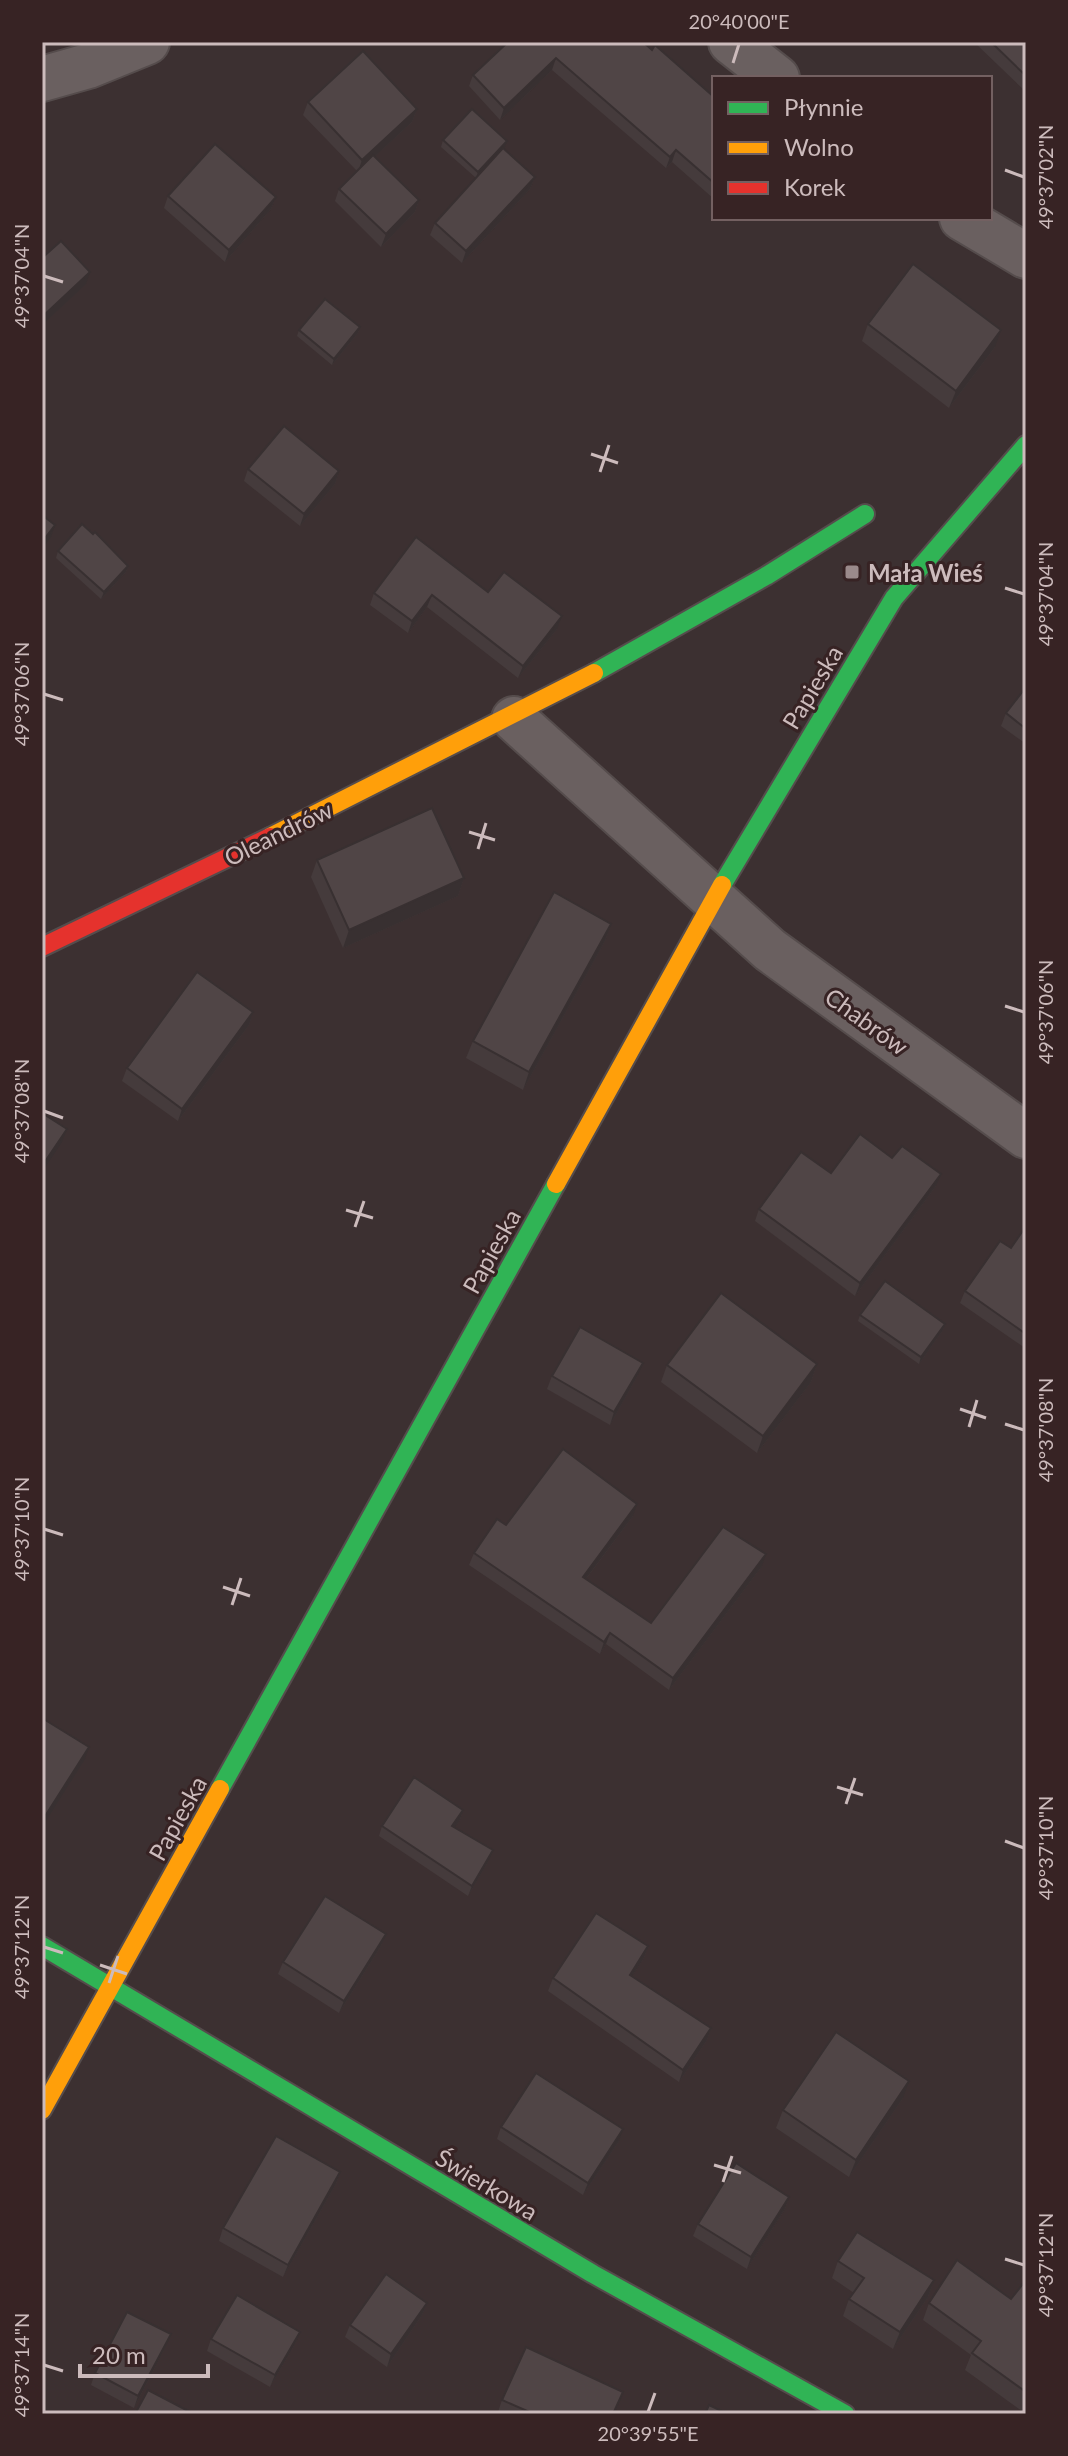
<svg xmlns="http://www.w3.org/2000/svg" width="1068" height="2456" viewBox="0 0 1068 2456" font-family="Lato,sans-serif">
  <rect width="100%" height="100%" fill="#3c3031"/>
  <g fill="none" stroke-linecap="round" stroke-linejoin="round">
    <defs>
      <g id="street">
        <polyline points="731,42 777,78"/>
        <polyline points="42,79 88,66 147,42"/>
        <polyline points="962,218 1026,256"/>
        <polyline points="514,719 770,950 1026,1136"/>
      </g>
      <g id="fast">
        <polyline points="594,673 766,576 865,514"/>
        <polyline points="722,885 894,598 1026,445"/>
        <polyline points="220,1789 556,1184"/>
        <polyline points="42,1946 593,2274 845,2414"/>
      </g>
      <g id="slow">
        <polyline points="270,837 594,673"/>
        <polyline points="556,1184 722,885"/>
        <polyline points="42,2110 220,1789"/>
      </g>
      <polyline id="jam" points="42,947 270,837"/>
    </defs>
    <!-- street casing -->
    <use href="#street" stroke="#554c4c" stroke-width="48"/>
    <!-- fast casing -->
    <use href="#fast" stroke="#554c4c" stroke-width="22"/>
    <!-- slow casing -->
    <use href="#slow" stroke="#554c4c" stroke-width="22"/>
    <!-- jam casing -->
    <use href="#jam" stroke="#554c4c" stroke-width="22"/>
    <!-- street -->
    <use href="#street" stroke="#6a6060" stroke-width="44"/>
    <!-- fast -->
    <use href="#fast" stroke="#30b455" stroke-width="18"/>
    <!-- slow -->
    <use href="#slow" stroke="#ff9f0a" stroke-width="18"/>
    <!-- jam -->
    <use href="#jam" stroke="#e5322d" stroke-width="18"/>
  </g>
  <!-- wall -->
  <g fill="#453b3c">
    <polygon points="508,42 652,50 714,97 714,199 672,162 666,168 552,70 500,120 469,86 473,75"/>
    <polygon points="974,42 1026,42 1026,92"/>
    <polygon points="308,102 417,109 412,122 374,157 419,200 415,212 381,247 335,201 339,189 357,171 303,115"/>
    <polygon points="443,140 505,147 503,148 535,177 530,189 462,263 430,235 435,223 476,178 441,147"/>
    <polygon points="168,196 276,197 271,209 225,262 164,208"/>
    <polygon points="868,324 995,347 949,408 862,341"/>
    <polygon points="360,327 358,333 332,365 297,336 299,330"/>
    <polygon points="248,469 339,471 335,484 300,526 244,481"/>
    <polygon points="58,551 128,566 126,572 101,599 56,558"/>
    <polygon points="488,592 557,629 518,678 427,607 408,633 370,605 374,593"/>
    <polygon points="1026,687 1026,744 1001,726 1006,713"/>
    <polygon points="317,860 464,878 458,896 343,948 311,877"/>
    <polygon points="611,924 605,941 523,1090 466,1058 473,1041"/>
    <polygon points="253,1012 249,1025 178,1121 122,1081 127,1068"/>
    <polygon points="892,1158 936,1186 855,1296 755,1221 759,1209 831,1173"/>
    <polygon points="1026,1226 1026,1347 1025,1348 960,1303 965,1291 1011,1248"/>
    <polygon points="860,1315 945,1324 943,1330 919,1364 858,1321"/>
    <polygon points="817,1364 811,1382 757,1453 661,1382 667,1365"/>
    <polygon points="638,1375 610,1425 547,1389 552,1376"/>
    <polygon points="633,1516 586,1579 651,1623 762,1566 669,1690 606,1644 600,1654 469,1565 474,1553 506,1525"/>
    <polygon points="463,1810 460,1820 454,1828 489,1860 468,1896 379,1836 382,1826"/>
    <polygon points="386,1934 381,1946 339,2013 278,1974 283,1962"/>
    <polygon points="648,1946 644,1958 632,1976 711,2028 707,2040 679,2082 548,1991 553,1978"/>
    <polygon points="903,2098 849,2177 776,2128 783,2110"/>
    <polygon points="501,2127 619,2141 583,2195 497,2139"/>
    <polygon points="340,2172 336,2184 283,2277 219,2241 223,2228"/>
    <polygon points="789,2197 785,2209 747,2269 693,2236 698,2224"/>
    <polygon points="838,2261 934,2280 928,2297 893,2349 843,2316 849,2299 854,2293 832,2278"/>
    <polygon points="1026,2280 1026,2414 965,2370 971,2355 923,2320 929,2303 1011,2299"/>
    <polygon points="427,2303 422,2315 387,2367 345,2337 350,2325"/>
    <polygon points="300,2332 295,2344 270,2387 207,2351 211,2339"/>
    <polygon points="171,2334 166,2346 134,2408 91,2385 95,2373"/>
    <polygon points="623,2392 614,2414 503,2414 498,2412 502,2400"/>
  </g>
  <!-- shaded-wall -->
  <g fill="#383031">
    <polygon points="556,58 552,70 500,120 504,108"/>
    <polygon points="417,109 412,122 358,172 362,160"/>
    <polygon points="507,141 505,147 476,178 478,172"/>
    <polygon points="676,150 672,162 666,168 670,157"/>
    <polygon points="535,177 530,189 462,263 466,251"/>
    <polygon points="276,197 271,209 225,262 229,250"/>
    <polygon points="419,200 415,212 381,247 386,234"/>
    <polygon points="90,272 86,284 42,325 42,317"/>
    <polygon points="360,327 358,333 332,365 334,359"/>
    <polygon points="1001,330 995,347 949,408 956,391"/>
    <polygon points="339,471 335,484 300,526 304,514"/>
    <polygon points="55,525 51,537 42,549 42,542"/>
    <polygon points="128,566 126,572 101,599 104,592"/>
    <polygon points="432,595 427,607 408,633 412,621"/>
    <polygon points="562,616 557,629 518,678 523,666"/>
    <polygon points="464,878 458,896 343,948 349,930"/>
    <polygon points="611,924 605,941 523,1090 529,1072"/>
    <polygon points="253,1012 249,1025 178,1121 182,1109"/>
    <polygon points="67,1129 62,1142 42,1172 42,1166"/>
    <polygon points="941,1174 936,1186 855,1296 860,1283"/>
    <polygon points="945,1324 943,1330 919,1364 921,1357"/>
    <polygon points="643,1363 638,1375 610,1425 614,1412"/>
    <polygon points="817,1364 811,1382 757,1453 763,1436"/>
    <polygon points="637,1504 633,1516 579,1588 583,1577"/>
    <polygon points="766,1554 762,1566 669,1690 673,1678"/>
    <polygon points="610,1633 606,1644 600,1654 604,1642"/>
    <polygon points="89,1747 85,1759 42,1827 42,1821"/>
    <polygon points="463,1810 460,1820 449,1836 452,1826"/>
    <polygon points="493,1850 489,1860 468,1896 472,1886"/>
    <polygon points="386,1934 381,1946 339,2013 344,2001"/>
    <polygon points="648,1946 644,1958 625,1987 630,1975"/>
    <polygon points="711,2028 707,2040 679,2082 683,2070"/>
    <polygon points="909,2081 903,2098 849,2177 856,2160"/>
    <polygon points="623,2129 619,2141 583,2195 588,2183"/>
    <polygon points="340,2172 336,2184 283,2277 288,2265"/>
    <polygon points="789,2197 785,2209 747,2269 751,2257"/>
    <polygon points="934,2280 928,2297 893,2349 900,2332"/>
    <polygon points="427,2303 422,2315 387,2367 391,2354"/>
    <polygon points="300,2332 295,2344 270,2387 275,2375"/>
    <polygon points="171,2334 166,2346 134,2408 138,2396"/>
  </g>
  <!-- building -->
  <g fill="#504546" stroke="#383031" stroke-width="2">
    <polygon points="508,42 643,42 652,50 655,45 714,97 714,183 676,150 670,157 556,58 504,108 473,75"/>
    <polygon points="991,42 1026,42 1026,76"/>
    <polygon points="363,51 417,109 362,160 308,102"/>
    <polygon points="472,109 507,141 478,172 443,140"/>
    <polygon points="215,144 276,197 229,250 168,196"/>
    <polygon points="503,148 535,177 466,251 435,223"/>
    <polygon points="373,155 419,200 386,234 339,189"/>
    <polygon points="61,241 90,272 42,317 42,258"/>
    <polygon points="913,264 1001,330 956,391 868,324"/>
    <polygon points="325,299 360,327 334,359 299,330"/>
    <polygon points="284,426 339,471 304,514 248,469"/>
    <polygon points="42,515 55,525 42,542"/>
    <polygon points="82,524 93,534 95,532 128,566 104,592 58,551"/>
    <polygon points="416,537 488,592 504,572 562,616 523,666 432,595 412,621 374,593"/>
    <polygon points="1026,687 1026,729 1006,713"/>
    <polygon points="432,808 464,878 349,930 317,860"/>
    <polygon points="554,892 611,924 529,1072 473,1041"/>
    <polygon points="197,972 253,1012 182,1109 127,1068"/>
    <polygon points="42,1113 67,1129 42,1166"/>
    <polygon points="860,1134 892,1158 902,1146 941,1174 860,1283 759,1209 801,1152 831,1173"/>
    <polygon points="1026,1226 1026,1334 965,1291 1000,1241 1011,1248"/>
    <polygon points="885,1281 945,1324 921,1357 860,1315"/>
    <polygon points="721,1293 817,1364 763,1436 667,1365"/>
    <polygon points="580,1327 643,1363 614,1412 552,1376"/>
    <polygon points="563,1449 637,1504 583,1577 651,1623 723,1527 766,1554 673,1678 610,1633 604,1642 474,1553 497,1519 506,1525"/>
    <polygon points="42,1718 89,1747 42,1821"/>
    <polygon points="414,1777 463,1810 452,1826 493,1850 472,1886 382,1826"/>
    <polygon points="325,1896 386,1934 344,2001 283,1962"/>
    <polygon points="596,1913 648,1946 630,1975 711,2028 683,2070 553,1978"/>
    <polygon points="836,2032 909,2081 856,2160 783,2110"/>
    <polygon points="536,2073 623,2129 588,2183 501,2127"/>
    <polygon points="276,2136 340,2172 288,2265 223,2228"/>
    <polygon points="736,2163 789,2197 751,2257 698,2224"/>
    <polygon points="857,2232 934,2280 900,2332 849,2299 864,2278 838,2261"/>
    <polygon points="957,2260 1011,2299 1026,2280 1026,2392 972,2353 981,2341 929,2303"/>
    <polygon points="386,2274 427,2303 391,2354 350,2325"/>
    <polygon points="237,2295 300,2332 275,2375 211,2339"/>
    <polygon points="127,2312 171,2334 138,2396 95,2373"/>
    <polygon points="526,2347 623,2392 613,2414 534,2414 502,2400"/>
    <polygon points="148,2390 194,2414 135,2414"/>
    <polygon points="709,2405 728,2414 705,2414"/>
  </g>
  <!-- ticks -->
  <path fill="none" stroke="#ccbbbc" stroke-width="3" d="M733 63 739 44M1005 170 1024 177M44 276 63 282M591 454 618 463M600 472 609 445M1005 588 1024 594M44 694 63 700M469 832 495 840M478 849 486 823M1005 1006 1024 1012M44 1111 63 1118M346 1210 373 1218M355 1227 364 1201M960 1409 986 1418M1005 1424 1024 1430M969 1427 977 1400M44 1529 63 1535M223 1587 250 1596M232 1605 241 1578M837 1787 863 1795M846 1804 855 1778M1005 1841 1024 1848M44 1947 63 1953M100 1965 127 1974M109 1983 118 1956M714 2165 741 2173M723 2182 732 2156M1005 2259 1024 2265M44 2365 63 2371M648 2412 655 2393"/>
  <!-- markers -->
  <rect fill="#9a8a8b" stroke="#372324" stroke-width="3" x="844" y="564" width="16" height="16" rx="4"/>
  <g text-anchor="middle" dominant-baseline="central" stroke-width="6" stroke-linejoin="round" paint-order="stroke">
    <!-- poi labels -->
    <g font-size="24" font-weight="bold" fill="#ccbbbc" stroke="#372324" text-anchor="start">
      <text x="868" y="572">Mała Wieś</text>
    </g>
    <!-- street labels -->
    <g font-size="24" fill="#ccbbbc" stroke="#372324">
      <text transform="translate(812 687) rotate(-59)">Papieska</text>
      <text transform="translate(278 833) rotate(-26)">Oleandrów</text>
      <text transform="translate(867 1021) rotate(36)">Chabrów</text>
      <text transform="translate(491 1251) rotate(-61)">Papieska</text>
      <text transform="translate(177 1818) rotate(-61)">Papieska</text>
      <text transform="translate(487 2184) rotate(31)">Świerkowa</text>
    </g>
  </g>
  <!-- border -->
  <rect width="1068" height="2456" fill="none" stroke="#372324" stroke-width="88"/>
  <!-- legend -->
  <rect x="712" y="76" width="280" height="144" fill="#372324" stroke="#736061" stroke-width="2"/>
  <rect x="728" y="102" width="40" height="12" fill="#30b455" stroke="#736061" stroke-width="2"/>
  <text x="784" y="116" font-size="24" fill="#ccbbbc">Płynnie</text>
  <rect x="728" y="142" width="40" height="12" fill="#ff9f0a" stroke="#736061" stroke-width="2"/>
  <text x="784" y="156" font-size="24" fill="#ccbbbc">Wolno</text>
  <rect x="728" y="182" width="40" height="12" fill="#e5322d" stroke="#736061" stroke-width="2"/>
  <text x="784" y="196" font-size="24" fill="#ccbbbc">Korek</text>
  <!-- scale -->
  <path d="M80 2364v12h128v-12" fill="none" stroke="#ccbbbc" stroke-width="4"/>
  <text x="92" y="2364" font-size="24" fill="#ccbbbc" stroke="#372324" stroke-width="6" paint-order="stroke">20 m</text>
  <rect x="44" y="44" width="980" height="2368" fill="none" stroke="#ccbbbc" stroke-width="3"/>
  <g font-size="20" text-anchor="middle" fill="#ccbbbc">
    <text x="739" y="29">20°40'00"E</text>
    <text transform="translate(1046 177) rotate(-90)" y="7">49°37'02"N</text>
    <text transform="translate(22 276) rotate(-90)" y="7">49°37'04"N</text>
    <text transform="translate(1046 594) rotate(-90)" y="7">49°37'04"N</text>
    <text transform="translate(22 694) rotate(-90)" y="7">49°37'06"N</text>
    <text transform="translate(1046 1012) rotate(-90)" y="7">49°37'06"N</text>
    <text transform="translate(22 1111) rotate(-90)" y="7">49°37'08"N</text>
    <text transform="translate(1046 1430) rotate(-90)" y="7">49°37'08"N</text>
    <text transform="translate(22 1529) rotate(-90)" y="7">49°37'10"N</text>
    <text transform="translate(1046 1848) rotate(-90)" y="7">49°37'10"N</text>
    <text transform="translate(22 1947) rotate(-90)" y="7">49°37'12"N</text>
    <text transform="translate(1046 2265) rotate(-90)" y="7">49°37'12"N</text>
    <text transform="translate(22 2365) rotate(-90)" y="7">49°37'14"N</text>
    <text x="648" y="2441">20°39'55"E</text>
  </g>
</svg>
